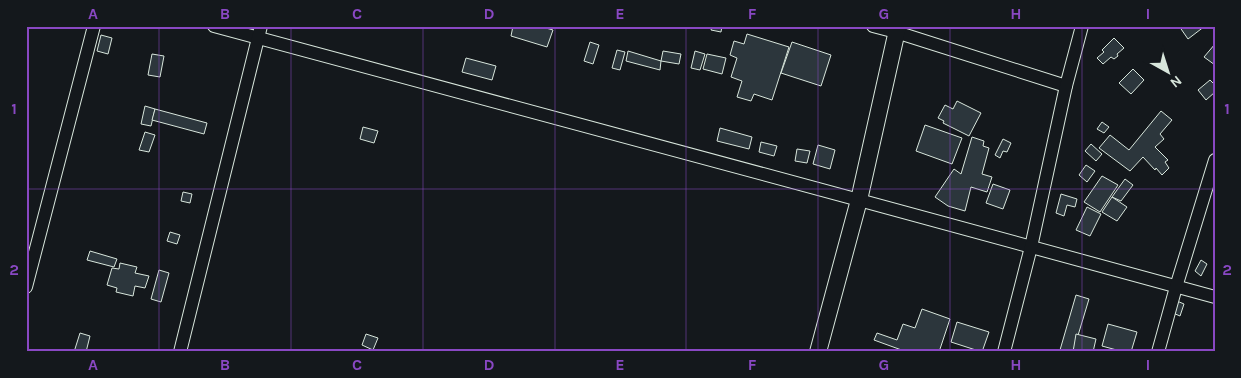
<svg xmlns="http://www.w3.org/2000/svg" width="1241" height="378" viewBox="0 0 1241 378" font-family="Karla,sans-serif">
  <rect width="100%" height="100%" fill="#14181c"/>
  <!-- building -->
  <g fill="#2c363c" stroke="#d8e6dc">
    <polygon points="513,26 539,26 553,30 547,47 511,36"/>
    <polygon points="712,26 722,26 721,32 711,30"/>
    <polygon points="1179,26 1205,26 1188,39"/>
    <polygon points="747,34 789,47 772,100 754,94 751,101 737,97 742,81 731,77 737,58 730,55 734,41 744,44"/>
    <polygon points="101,35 112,38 108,54 97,51"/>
    <polygon points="1114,38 1124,48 1117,54 1118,56 1114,59 1111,57 1103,64 1097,58 1104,52 1102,50"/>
    <polygon points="590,42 599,45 593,64 584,61"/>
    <polygon points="792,42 831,55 821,86 781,73"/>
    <polygon points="1215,44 1215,65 1204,57"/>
    <polygon points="617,50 625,52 620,70 612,68"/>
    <polygon points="628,51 661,61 660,70 626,61"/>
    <polygon points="663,51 681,54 679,64 661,61"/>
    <polygon points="695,51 705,54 700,70 691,68"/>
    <polygon points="152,54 164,56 160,77 148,75"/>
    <polygon points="707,54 726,58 722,74 703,69"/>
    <polygon points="466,58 496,66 492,80 462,72"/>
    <polygon points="1133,69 1144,80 1131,94 1119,83"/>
    <polygon points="1210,80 1215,85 1215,92 1206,100 1198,90"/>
    <polygon points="957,101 981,113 969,136 943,123 944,121 938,118 945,105 953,109"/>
    <polygon points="145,106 155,109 151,126 141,124"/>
    <polygon points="155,109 207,123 204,134 152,120"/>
    <polygon points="1161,111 1172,120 1160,134 1164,139 1155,147 1168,160 1165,162 1169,168 1162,175 1156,168 1155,170 1143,157 1130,171 1099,148 1110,135 1129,150"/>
    <polygon points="1102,122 1109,127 1104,133 1097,129"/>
    <polygon points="925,125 962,138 952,164 916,151"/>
    <polygon points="363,127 378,131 374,143 360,139"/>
    <polygon points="720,128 752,137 749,149 717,141"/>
    <polygon points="145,132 155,135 149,152 139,150"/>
    <polygon points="972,137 984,141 983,146 989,148 982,174 992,177 987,192 971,187 965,211 948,206 935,197 954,169 961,174"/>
    <polygon points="1003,139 1011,143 1007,152 1003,151 1000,158 995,155"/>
    <polygon points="761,142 777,146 774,156 759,152"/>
    <polygon points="1091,144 1102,154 1096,161 1085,151"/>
    <polygon points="818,145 835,150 830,169 813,164"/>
    <polygon points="797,149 810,151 807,163 795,161"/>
    <polygon points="1086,165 1095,171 1087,182 1079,175"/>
    <polygon points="1102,176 1118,185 1100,212 1084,202"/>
    <polygon points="1125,179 1133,185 1121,201 1112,197"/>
    <polygon points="993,184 1010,190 1003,209 986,203"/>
    <polygon points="183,192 192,194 190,203 181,201"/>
    <polygon points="1061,194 1077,199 1075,207 1067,205 1064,216 1056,213"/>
    <polygon points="1112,197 1127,207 1117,221 1102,212"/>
    <polygon points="1087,207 1101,214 1090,236 1076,230"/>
    <polygon points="170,232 180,235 177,244 167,241"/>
    <polygon points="90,251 117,259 114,267 87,260"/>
    <polygon points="1201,260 1207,264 1201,276 1195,271"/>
    <polygon points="120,263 137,267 135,273 149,276 145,288 135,286 133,296 116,292 117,288 107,285 112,268 119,269"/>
    <polygon points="159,270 169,273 161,302 151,299"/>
    <polygon points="1076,295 1089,299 1073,352 1065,352 1060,350"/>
    <polygon points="1177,301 1184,304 1180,316 1173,313"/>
    <polygon points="922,309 950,319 939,352 907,352 874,340 877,333 897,340 903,324 915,328"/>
    <polygon points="957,322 989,332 982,352 951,342"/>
    <polygon points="1108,324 1137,332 1131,352 1124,352 1102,346"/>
    <polygon points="80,333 90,336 86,352 74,352"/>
    <polygon points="366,334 378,338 373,350 362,345"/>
    <polygon points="1076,334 1096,339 1093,352 1073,352"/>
  </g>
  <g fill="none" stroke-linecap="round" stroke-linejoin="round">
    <defs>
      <g id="minor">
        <polyline points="214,26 859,200 1215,297"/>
        <polyline points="873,26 896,32 1066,86"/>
        <polyline points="26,287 94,26"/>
        <polyline points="180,352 261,26"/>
        <polyline points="1004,352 1031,247 1066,86 1082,26"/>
        <polyline points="1158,352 1176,287 1215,160"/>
      </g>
      <polyline id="tertiary" points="818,352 859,200 898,26"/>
    </defs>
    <!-- minor casing -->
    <use href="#minor" stroke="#d8e6dc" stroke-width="14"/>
    <!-- tertiary casing -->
    <use href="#tertiary" stroke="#d8e6dc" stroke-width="18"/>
    <!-- minor -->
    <use href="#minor" stroke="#14181c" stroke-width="12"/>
    <!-- tertiary -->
    <use href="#tertiary" stroke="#14181c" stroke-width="16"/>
  </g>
  <!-- grid -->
  <path fill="none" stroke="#8948c3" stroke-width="1" stroke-opacity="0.55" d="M159 26V352M291 26V352M423 26V352M555 26V352M686 26V352M818 26V352M950 26V352M1082 26V352M26 189H1215"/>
  <!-- border -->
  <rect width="1241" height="378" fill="none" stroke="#14181c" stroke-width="55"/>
  <!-- north arrow -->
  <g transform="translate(1168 72) rotate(141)" stroke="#14181c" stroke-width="4" paint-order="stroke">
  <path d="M0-4L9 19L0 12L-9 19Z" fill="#d8e6dc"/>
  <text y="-8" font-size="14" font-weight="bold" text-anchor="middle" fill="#d8e6dc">N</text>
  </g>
  <rect x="28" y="28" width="1186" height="322" fill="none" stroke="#8948c3" stroke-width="2"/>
  <g font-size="16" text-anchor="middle" font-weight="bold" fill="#8948c3">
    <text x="93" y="19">A</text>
    <text x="225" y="19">B</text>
    <text x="357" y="19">C</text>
    <text x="489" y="19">D</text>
    <text x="620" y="19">E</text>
    <text x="752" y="19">F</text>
    <text x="884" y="19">G</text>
    <text x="1016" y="19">H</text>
    <text x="1148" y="19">I</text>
    <text x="14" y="114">1</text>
    <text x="1227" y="114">1</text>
    <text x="14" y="275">2</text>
    <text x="1227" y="275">2</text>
    <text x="93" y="370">A</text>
    <text x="225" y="370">B</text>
    <text x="357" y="370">C</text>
    <text x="489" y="370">D</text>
    <text x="620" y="370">E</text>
    <text x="752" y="370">F</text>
    <text x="884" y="370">G</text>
    <text x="1016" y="370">H</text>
    <text x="1148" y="370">I</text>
  </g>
</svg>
